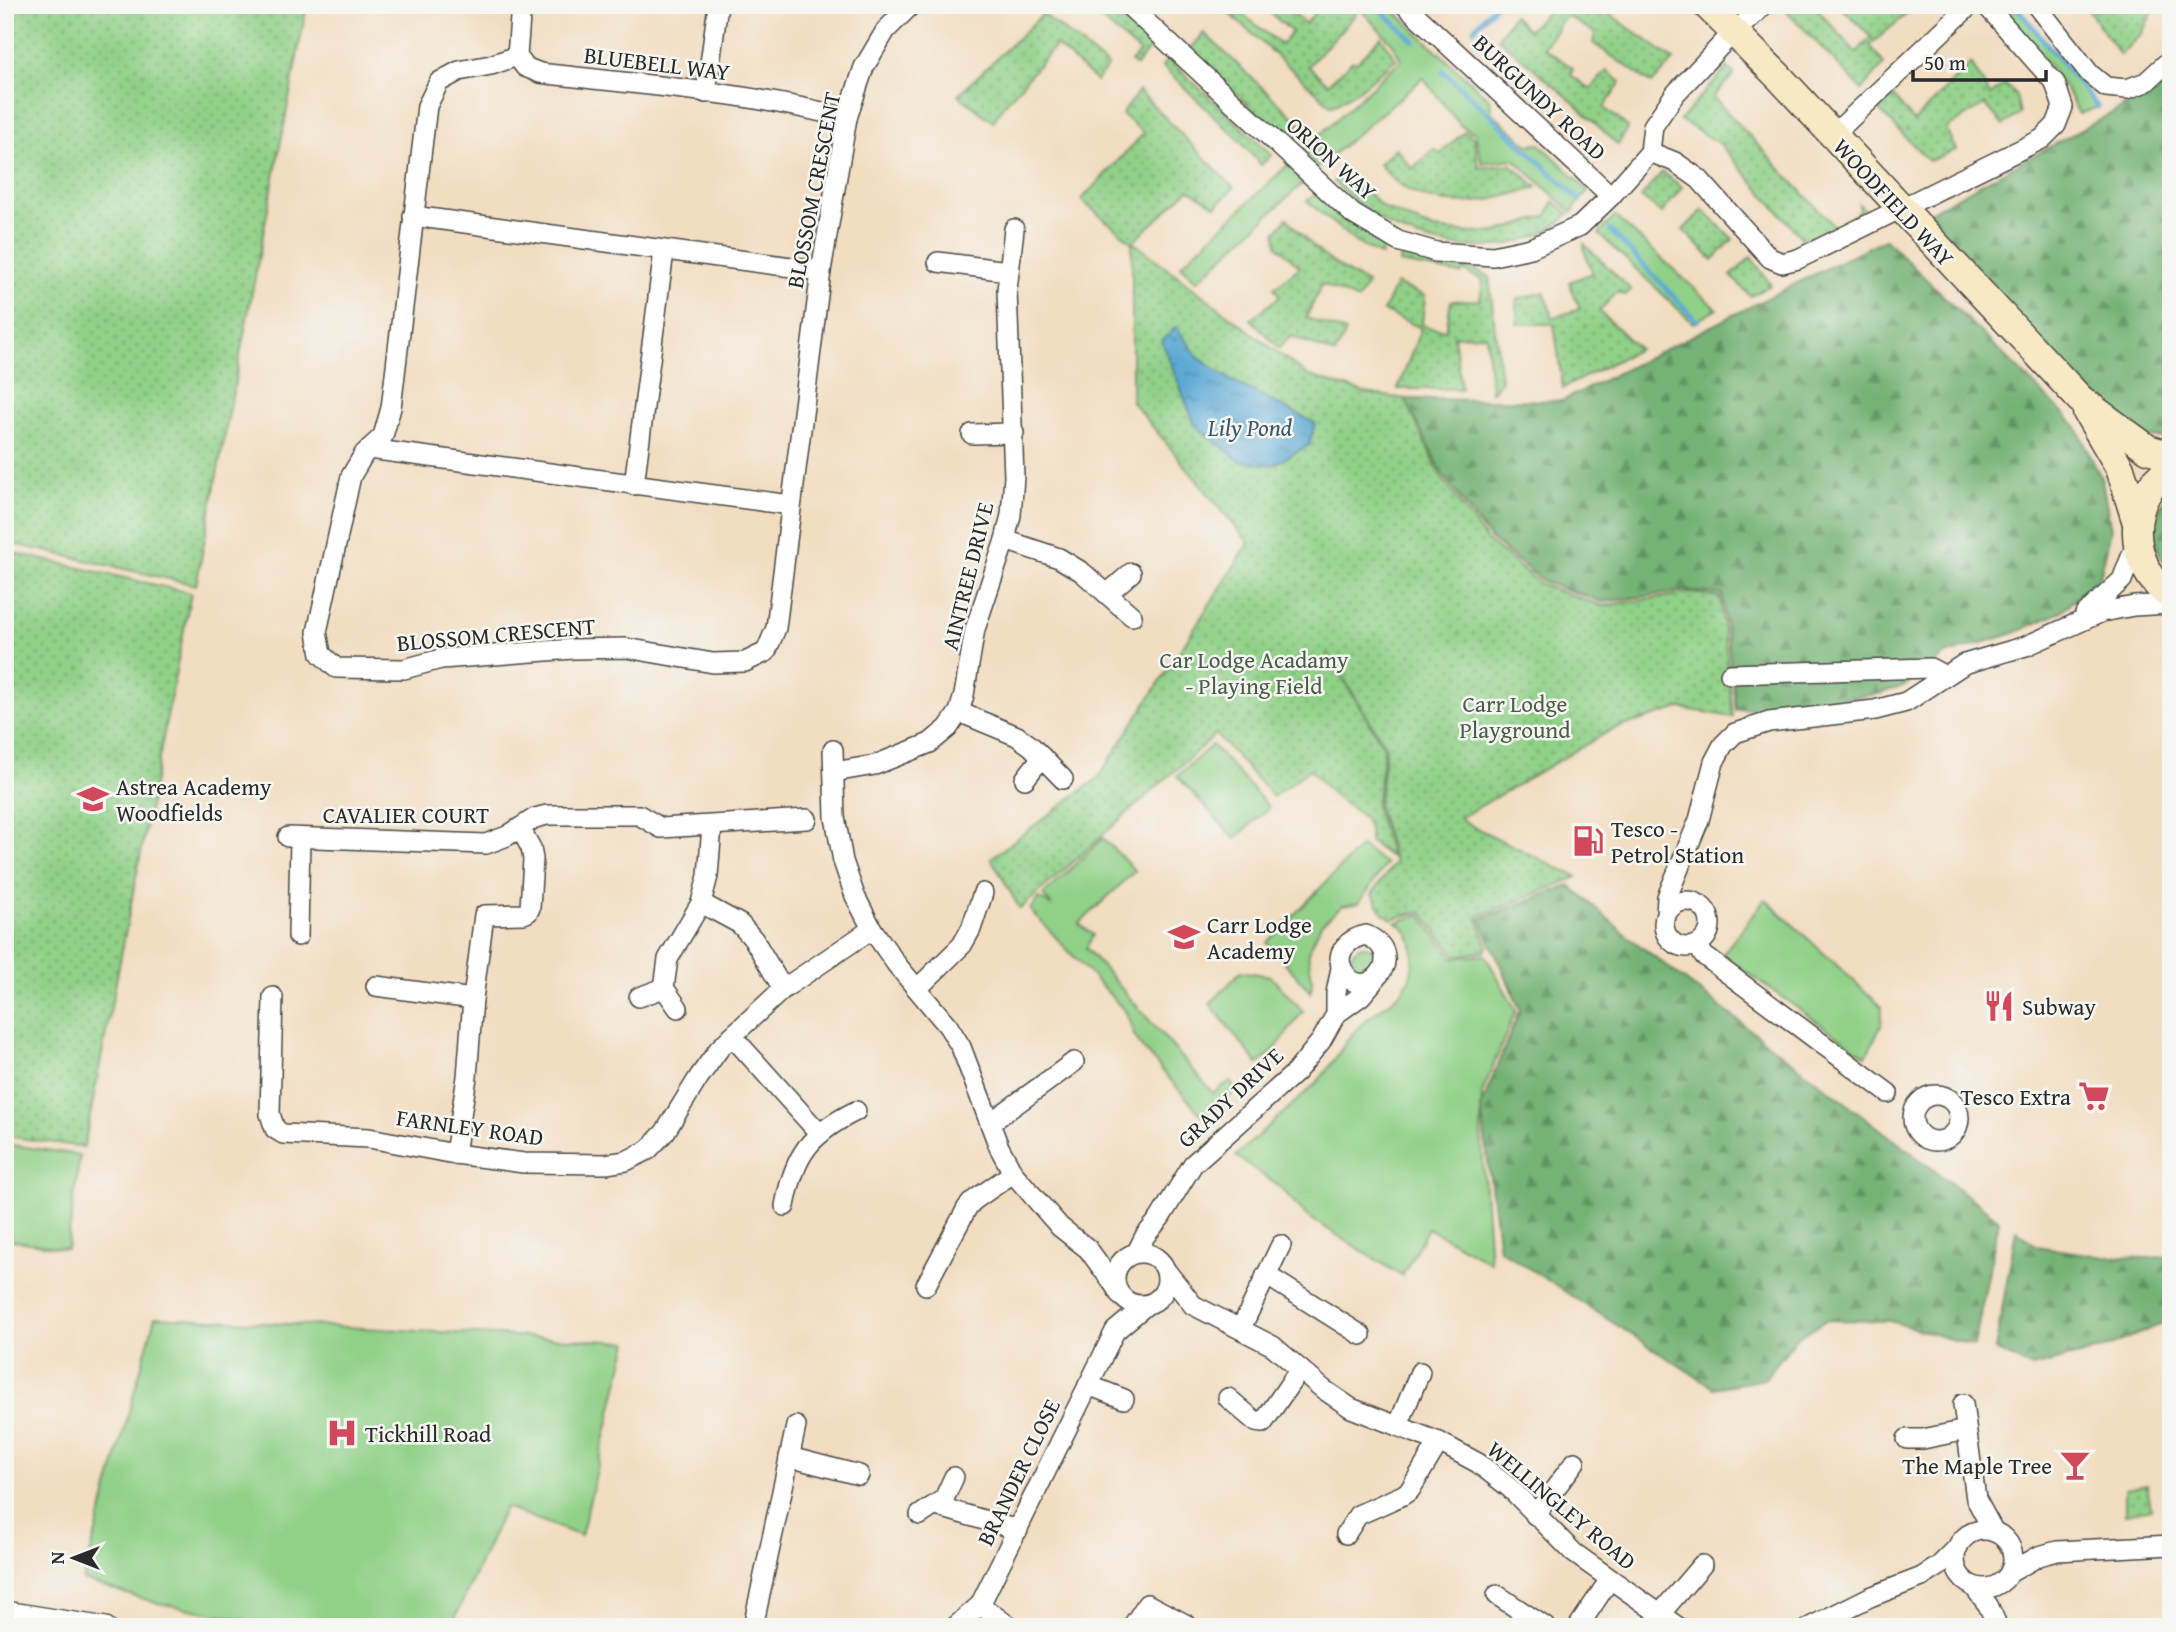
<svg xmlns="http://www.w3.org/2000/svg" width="2176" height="1632" viewBox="0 0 2176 1632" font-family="'Gentium Book Plus',serif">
  <defs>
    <pattern id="forest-firs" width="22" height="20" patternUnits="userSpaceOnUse" patternTransform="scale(1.75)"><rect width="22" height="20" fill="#74b274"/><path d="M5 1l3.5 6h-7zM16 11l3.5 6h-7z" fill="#5f915f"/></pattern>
    <pattern id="park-dots" width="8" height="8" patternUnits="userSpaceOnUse" patternTransform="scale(1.75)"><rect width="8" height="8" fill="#90d087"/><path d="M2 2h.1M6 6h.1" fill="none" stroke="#76a96f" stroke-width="1.8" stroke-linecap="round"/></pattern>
    <pattern id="water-ripples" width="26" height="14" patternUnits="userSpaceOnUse" patternTransform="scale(1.75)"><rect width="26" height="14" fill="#5ba9d4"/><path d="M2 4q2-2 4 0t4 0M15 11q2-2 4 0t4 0" fill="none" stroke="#4b8aac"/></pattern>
  </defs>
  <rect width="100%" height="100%" fill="#f6f6f2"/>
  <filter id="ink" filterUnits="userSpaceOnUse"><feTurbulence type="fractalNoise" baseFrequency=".0143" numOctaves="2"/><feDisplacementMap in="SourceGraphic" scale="14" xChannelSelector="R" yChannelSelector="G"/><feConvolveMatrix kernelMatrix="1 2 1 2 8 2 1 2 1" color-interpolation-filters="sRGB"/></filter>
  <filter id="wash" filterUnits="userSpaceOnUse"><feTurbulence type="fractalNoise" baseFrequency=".00686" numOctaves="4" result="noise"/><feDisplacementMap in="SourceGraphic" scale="28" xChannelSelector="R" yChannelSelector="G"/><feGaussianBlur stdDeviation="1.57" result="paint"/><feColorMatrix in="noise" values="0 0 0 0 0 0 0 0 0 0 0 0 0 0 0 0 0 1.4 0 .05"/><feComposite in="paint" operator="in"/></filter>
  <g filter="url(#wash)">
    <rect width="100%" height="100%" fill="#f2ddc1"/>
    <!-- grass -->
    <g fill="#90d087" stroke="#5e7e59" stroke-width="2">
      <polygon points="1356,5 1388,5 1490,100 1491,112 1528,145 1540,144 1588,190 1572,212 1514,159 1482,163 1475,133 1461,126 1423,78 1317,168 1303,150 1401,60 1393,44"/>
      <path d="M1997 5H2015L2098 107 2079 114C2060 73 2026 40 1997 5Z"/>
      <polygon points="1288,165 1304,182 1197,281 1181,265"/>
      <polygon points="1615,216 1717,309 1693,323 1599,234"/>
      <polygon points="1212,745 1269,807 1235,839 1177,776"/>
      <polygon points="1103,838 1135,871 1079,924 1093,935 1086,948 1213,1093 1230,1081 1236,1091 1203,1117 1143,1049 1134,1035 1126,1012 1030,910 1039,898 1052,906 1043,895"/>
      <polygon points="1361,846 1386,864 1359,903 1342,906 1321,924 1308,953 1312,979 1311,992 1267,943"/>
      <polygon points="1765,899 1882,1007 1881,1026 1866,1056 1722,955"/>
      <path d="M1420 914 1452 958 1485 955 1516 1010 1482 1093 1481 1133 1490 1262 1428 1228 1402 1276 1307 1216 1281 1188 1236 1156C1262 1131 1290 1108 1316 1083 1331 1068 1341 1047 1355 1031 1379 1001 1415 1002 1413 953 1412 938 1409 931 1397 922Z"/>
      <circle cx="1364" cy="958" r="12"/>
      <polygon points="1241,971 1270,976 1303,1011 1273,1052 1258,1064 1210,1004"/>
      <polygon points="5,1144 80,1155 67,1249 5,1239"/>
      <polygon points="155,1317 628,1342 581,1536 505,1507 451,1627 284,1627 153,1602 83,1580"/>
    </g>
    <!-- forest -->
    <g fill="url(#forest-firs)" stroke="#506e50" stroke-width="2">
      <polygon points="2171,81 2171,439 2148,437 2094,395 1922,216"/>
      <polygon points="1885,239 2076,426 2102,480 2111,530 2100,577 2059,613 2014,633 1945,655 1906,685 1878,694 1736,710 1722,594 1685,591 1603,602 1544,582 1489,538 1443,475 1405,399 1562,401"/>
      <path d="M2171 491V572C2150 545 2148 519 2171 491Z"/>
      <polygon points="1569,885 1630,938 1999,1220 1974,1346 1890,1321 1826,1320 1797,1338 1764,1379 1714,1388 1499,1249 1481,1107 1520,1009 1480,919"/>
      <polygon points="2016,1230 2037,1246 2104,1257 2150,1258 2171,1256 2171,1320 2103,1349 2031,1367 1995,1350"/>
    </g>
    <!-- park -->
    <g fill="url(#park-dots)" stroke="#5e7e59" stroke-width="2">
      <polygon points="5,5 307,5 196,585 5,542"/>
      <polygon points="1084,5 1108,5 1152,45 1136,66 1131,62 1140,52"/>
      <polygon points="1261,5 1286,5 1305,24 1322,5 1347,5 1356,14 1308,66 1328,84 1352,61 1357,62 1381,37 1396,59 1360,89 1332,106 1228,12 1240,12 1281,45 1292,32"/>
      <polygon points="1550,5 1597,5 1674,60 1652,84 1593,43 1595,33 1567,16 1563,19 1544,48 1573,68 1571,75 1590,89 1607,71 1621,82 1604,108 1628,127 1618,145 1572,101 1498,38 1513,15 1528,30 1552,8"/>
      <polygon points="1781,5 1814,5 1856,53 1871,37 1841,7 1843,5 1904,5 1908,13 1870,45 1884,64 1862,90"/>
      <polygon points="2085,5 2156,5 2142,33 2120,55"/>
      <polygon points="1043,14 1108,66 1096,81 1056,45 1003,106 993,122 958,95"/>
      <polygon points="1204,33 1300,123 1286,139 1189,51"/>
      <polygon points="1168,59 1272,155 1261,165 1239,140 1162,66"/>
      <polygon points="1971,63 1990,95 2005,84 2016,95 2020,114 2003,125 1985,104 1946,129 1956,150 1929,161 1878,109 1894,97 1914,121"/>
      <polygon points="1727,67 1734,74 1713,97 1835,227 1845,224 1859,211 1859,204 1870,216 1813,246 1805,242 1720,144 1680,120"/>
      <path d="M1139 91 1234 188 1216 206 1189 189 1133 242 1307 375 1365 393 1405 399 1441 477 1487 541 1542 585 1603 606 1691 593 1720 597 1733 717 1680 708 1613 729 1460 818 1474 827 1577 877 1477 917 1488 947 1485 948 1486 951 1455 956 1421 911 1392 919 1384 914 1372 894 1395 862 1378 807 1386 747 1327 651 1384 748 1376 808 1391 857 1370 842C1370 812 1358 815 1338 799 1328 791 1319 779 1310 769L1273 797 1216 734 1020 909 991 858 1098 778 1249 543 1132 402V242L1081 200 1144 133 1122 114Z"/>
      <path d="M1465 131 1474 138 1479 168 1511 164 1537 187C1491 201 1447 214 1403 187 1394 182 1386 171 1379 164L1396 148 1412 169 1434 149 1440 154Z"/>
      <path d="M1345 169 1382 207 1433 229 1471 233 1496 232 1547 216 1554 201 1569 214C1526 255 1455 254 1403 232 1376 221 1355 201 1334 182Z"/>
      <polygon points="1662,172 1682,187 1662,213 1641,197"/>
      <polygon points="1317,193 1337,213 1383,246 1381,256 1355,242 1307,201"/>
      <polygon points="1703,210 1733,239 1713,260 1683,230"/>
      <path d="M1287 218C1313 249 1330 264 1367 283L1358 300 1322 284 1306 318 1346 332 1335 354 1291 336 1279 348 1251 319 1280 296 1274 288 1300 267 1277 245 1276 232Z"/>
      <polygon points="1584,244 1631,290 1625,295 1617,292 1599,311 1639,349 1563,388 1554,324 1517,324 1517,299 1545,292 1552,318 1580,309 1569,282 1593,273 1584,250"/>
      <polygon points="1401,257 1467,266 1489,276 1501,382 1491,392 1486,335 1454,336 1461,389 1398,389 1421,328 1383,311 1396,284 1425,296 1422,324 1427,327 1446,330 1451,301 1480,300 1483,280 1466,272 1466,268 1461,274 1399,263"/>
      <polygon points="1751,257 1771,285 1750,296 1731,276"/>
      <polygon points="5,551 191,593 84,1147 5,1136"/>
      <polygon points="2147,1485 2151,1509 2125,1514 2125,1489"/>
    </g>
    <!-- water -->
    <polygon fill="url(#water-ripples)" stroke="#436a80" stroke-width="2" points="1176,327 1199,358 1232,381 1315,423 1309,445 1273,465 1240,461 1195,425 1162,341"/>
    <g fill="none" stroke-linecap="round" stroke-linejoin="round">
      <!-- stream -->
      <g stroke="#5ba9d4" stroke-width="5">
        <polyline points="1375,5 1414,41"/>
        <polyline points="2015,5 2098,107"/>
        <polyline points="1474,29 1495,5"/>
        <polyline points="1443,71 1580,200"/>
        <polyline points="1610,230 1697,321"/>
      </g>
    </g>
  </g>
  <g filter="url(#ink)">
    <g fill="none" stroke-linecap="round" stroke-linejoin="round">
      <defs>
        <g id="street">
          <path d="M521 5 517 56 525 67 540 73C642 85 747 92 847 118"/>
          <polyline points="1128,5 1353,214 1398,241 1436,252 1493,256 1531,248 1580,226 1611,196 1650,152 1653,126 1675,94 1723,43 1764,5"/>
          <polyline points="1405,5 1611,196"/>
          <polyline points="2036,5 2090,74 2106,87 2127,89 2146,82 2171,59"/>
          <polyline points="517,56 491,65 459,71 439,82 427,106 391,408 383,436 364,454 351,476 317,632 321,654 336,668 404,669 441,659 573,649 626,648 713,663 745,662 766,652 776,628 821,271 847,118 864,67 886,30 911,5"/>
          <polyline points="706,93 718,5"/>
          <polyline points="1832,136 1970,5"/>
          <polyline points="1650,152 1675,162 1699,179 1770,258 1782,263 1798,259 2042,139 2056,125 2063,107 2055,83 1986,5"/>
          <polyline points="413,216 821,271"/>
          <polyline points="938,262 1008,271"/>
          <polyline points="972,434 1014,433"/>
          <polyline points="369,449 791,505"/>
          <polyline points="634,485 664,251"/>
          <polyline points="1005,540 1059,558 1082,572 1132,616"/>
          <polyline points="1107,594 1131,573"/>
          <polyline points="2085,614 2122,580 2136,544"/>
          <polyline points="1730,674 1930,668 1945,676"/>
          <polyline points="959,712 1017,736 1031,746 1063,779"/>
          <polyline points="833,750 835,817 843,861 855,896 872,929 897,965 948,1026 961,1047 999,1147 1013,1173 1060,1227 1088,1249 1115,1286"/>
          <polyline points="834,772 875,765 930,743 948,728 959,712 964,695 975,629 1005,540 1011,515 1014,477 1007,290 1014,229"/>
          <polyline points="1025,779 1042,757"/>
          <polyline points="288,837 486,844 507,836 535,818 547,815 639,815 661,828 807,819"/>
          <circle cx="1687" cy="924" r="23"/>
          <polyline points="701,903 740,924 754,940 783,989"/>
          <polyline points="1666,916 1667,897 1699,820 1714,762 1723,745 1735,733 1769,722 1875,710 1906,702 1964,664 2026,646 2102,612 2134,606 2171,604"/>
          <path d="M1366 935C1412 955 1363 1008 1343 970 1333 952 1350 938 1366 935Z"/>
          <polyline points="298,936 300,838"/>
          <polyline points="1699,945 1703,955 1888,1093"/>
          <polyline points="1341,968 1336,993 1336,1014 1361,996 1373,982"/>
          <polyline points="376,986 473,999"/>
          <polyline points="664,988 668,959 701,903 708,876 712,826"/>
          <polyline points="918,988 962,945 971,929 983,893"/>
          <polyline points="273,997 270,1114 275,1129 283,1134 369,1138 455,1154 524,1163 606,1164 626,1161 648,1150 665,1132 699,1077 719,1049 732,1036 783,989 872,929"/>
          <polyline points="639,997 664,988 678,1008"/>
          <polyline points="732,1036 820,1134"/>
          <circle cx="1936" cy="1118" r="23"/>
          <polyline points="990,1123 1074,1062"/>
          <polyline points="455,1154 467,1077 473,999 484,915 524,914 528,912 530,908 533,859 531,848 520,828"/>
          <path d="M785 1206C794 1156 809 1134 856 1111"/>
          <polyline points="1137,1252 1145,1236 1160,1218 1193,1164 1296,1072 1321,1041 1336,1014"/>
          <circle cx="1141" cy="1279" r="26"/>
          <polyline points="1167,1272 1193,1305 1273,1346 1323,1389 1351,1408 1439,1442 1478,1463 1510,1488 1574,1553 1678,1627"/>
          <polyline points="1266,1275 1361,1335"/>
          <polyline points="926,1285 967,1208 973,1201 1013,1173"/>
          <polyline points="1241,1328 1281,1245"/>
          <polyline points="1088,1385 1124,1399"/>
          <polyline points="1228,1398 1256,1422 1263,1423 1300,1369"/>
          <polyline points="1963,1404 1976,1499 1994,1532"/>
          <polyline points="1398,1426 1420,1372"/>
          <polyline points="1907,1439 1923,1439 1966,1430"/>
          <polyline points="789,1457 859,1475"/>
          <polyline points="936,1506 1018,1530"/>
          <polyline points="920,1515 944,1499 954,1477"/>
          <polyline points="1535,1515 1575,1462"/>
          <circle cx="1984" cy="1559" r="29"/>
          <polyline points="1346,1534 1358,1515 1403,1495 1410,1490 1439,1442"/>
          <polyline points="2011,1572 2039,1556 2057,1551 2171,1545"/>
          <polyline points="1974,1587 1988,1605 1998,1627"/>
          <polyline points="1497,1595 1545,1627"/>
          <polyline points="980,1605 1010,1627"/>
          <polyline points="5,1611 106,1627"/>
          <polyline points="1660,1614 1702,1565"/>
          <polyline points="753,1627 796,1426"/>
          <polyline points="955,1627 980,1605 1115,1331 1146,1305"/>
          <polyline points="1132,1627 1147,1604 1187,1625"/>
          <polyline points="1578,1627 1610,1579"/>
          <polyline points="1810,1627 1870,1597 1922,1577 1939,1566 1958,1547"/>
        </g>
        <g id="secondary">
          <polyline points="1707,5 1779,77 2080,399 2148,449 2171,456"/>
          <polyline points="2087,412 2120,468 2136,520"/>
          <path d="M2171 468C2125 497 2126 566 2171 596"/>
        </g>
      </defs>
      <!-- street casing -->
      <use href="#street" stroke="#494642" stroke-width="22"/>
      <!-- secondary casing -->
      <use href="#secondary" stroke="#494642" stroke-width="31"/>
      <!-- street -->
      <use href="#street" stroke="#fff" stroke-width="19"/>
      <!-- secondary -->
      <use href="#secondary" stroke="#f7e9c3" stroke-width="28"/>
    </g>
  </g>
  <!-- icons -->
  <defs>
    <symbol id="school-bare" viewBox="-9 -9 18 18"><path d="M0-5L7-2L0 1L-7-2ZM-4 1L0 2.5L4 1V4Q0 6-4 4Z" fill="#d1495b" stroke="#f6f6f2" stroke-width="2.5" paint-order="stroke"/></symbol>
    <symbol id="fuel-bare" viewBox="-9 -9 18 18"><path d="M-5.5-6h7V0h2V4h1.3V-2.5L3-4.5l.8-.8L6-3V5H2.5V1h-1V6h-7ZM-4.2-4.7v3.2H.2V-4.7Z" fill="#d1495b" stroke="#f6f6f2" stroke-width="2.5" paint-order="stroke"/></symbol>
    <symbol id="restaurant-bare" viewBox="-9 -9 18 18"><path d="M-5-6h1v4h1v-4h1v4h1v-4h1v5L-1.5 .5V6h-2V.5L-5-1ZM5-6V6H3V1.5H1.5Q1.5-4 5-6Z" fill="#d1495b" stroke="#f6f6f2" stroke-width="2.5" paint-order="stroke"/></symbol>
    <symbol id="supermarket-bare" viewBox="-9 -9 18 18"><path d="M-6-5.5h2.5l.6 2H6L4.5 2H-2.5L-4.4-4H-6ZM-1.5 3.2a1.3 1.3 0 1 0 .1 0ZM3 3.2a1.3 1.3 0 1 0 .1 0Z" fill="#d1495b" stroke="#f6f6f2" stroke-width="2.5" paint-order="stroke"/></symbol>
    <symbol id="hospital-bare" viewBox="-9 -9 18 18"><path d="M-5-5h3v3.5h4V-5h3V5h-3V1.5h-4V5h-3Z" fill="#d1495b" stroke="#f6f6f2" stroke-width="2.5" paint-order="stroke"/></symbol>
    <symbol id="bar-bare" viewBox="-9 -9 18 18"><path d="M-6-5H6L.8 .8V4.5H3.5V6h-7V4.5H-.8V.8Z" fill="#d1495b" stroke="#f6f6f2" stroke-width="2.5" paint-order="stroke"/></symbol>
  </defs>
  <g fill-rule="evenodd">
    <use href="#school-bare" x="71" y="777" width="44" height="44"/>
    <use href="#fuel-bare" x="1566" y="819" width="44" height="44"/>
    <use href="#school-bare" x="1162" y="915" width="44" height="44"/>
    <use href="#restaurant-bare" x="1977" y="984" width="44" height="44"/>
    <use href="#supermarket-bare" x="2072" y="1074" width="44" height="44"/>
    <use href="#hospital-bare" x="320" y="1411" width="44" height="44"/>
    <use href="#bar-bare" x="2053" y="1443" width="44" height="44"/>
  </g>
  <g text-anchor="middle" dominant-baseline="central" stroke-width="5" stroke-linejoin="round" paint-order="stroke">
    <!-- street labels -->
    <g font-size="23" fill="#2b2b2b" stroke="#f6f6f2">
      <text transform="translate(657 63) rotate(7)">BLUEBELL WAY</text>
      <text transform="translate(1540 97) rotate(43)">BURGUNDY ROAD</text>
      <text transform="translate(1332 158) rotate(42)">ORION WAY</text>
      <text transform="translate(813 190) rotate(-79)">BLOSSOM CRESCENT</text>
      <text transform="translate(1894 202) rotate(47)">WOODFIELD WAY</text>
      <text transform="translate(967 576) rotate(-76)">AINTREE DRIVE</text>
      <text transform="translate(496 634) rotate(-5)">BLOSSOM CRESCENT</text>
      <text x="406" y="814">CAVALIER COURT</text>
      <text transform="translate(1230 1097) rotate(-43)">GRADY DRIVE</text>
      <text transform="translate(470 1127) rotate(8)">FARNLEY ROAD</text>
      <text transform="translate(1018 1472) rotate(-64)">BRANDER CLOSE</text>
      <text transform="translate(1562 1505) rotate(40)">WELLINGLEY ROAD</text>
    </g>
    <!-- park labels -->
    <g font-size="23" fill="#495d47" stroke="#f6f6f2">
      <text x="1254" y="659">Car Lodge Acadamy<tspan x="1254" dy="26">- Playing Field</tspan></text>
      <text x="1515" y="703">Carr Lodge<tspan x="1515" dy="26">Playground</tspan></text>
    </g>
    <!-- poi labels -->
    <g font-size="23" fill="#2b2b2b" stroke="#f6f6f2" text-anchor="start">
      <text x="116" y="786">Astrea Academy<tspan x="116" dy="26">Woodfields</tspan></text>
      <text x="1611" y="828">Tesco -<tspan x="1611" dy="26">Petrol Station</tspan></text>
      <text x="1207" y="924">Carr Lodge<tspan x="1207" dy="26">Academy</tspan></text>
      <text x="2022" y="1006">Subway</text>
      <text x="2071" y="1096" text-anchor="end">Tesco Extra</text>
      <text x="365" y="1433">Tickhill Road</text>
      <text x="2052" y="1465" text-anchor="end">The Maple Tree</text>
    </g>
    <!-- water labels -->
    <g font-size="24" font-style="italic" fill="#3c5766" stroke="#f6f6f2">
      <text x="1250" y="427">Lily Pond</text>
    </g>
  </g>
  <!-- margin -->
  <rect width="2176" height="1632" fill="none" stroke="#f6f6f2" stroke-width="28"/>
  <!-- north arrow -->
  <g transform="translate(74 1558) rotate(270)" stroke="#f6f6f2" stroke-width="5" paint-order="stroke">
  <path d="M0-5L12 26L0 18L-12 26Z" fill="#2b2b2b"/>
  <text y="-10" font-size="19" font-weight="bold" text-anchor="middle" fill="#2b2b2b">N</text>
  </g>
  <!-- scale -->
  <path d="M1913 70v10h133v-10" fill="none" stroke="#2b2b2b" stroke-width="3.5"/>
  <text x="1924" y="70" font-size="21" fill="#2b2b2b" stroke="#f6f6f2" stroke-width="5" paint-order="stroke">50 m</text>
</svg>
